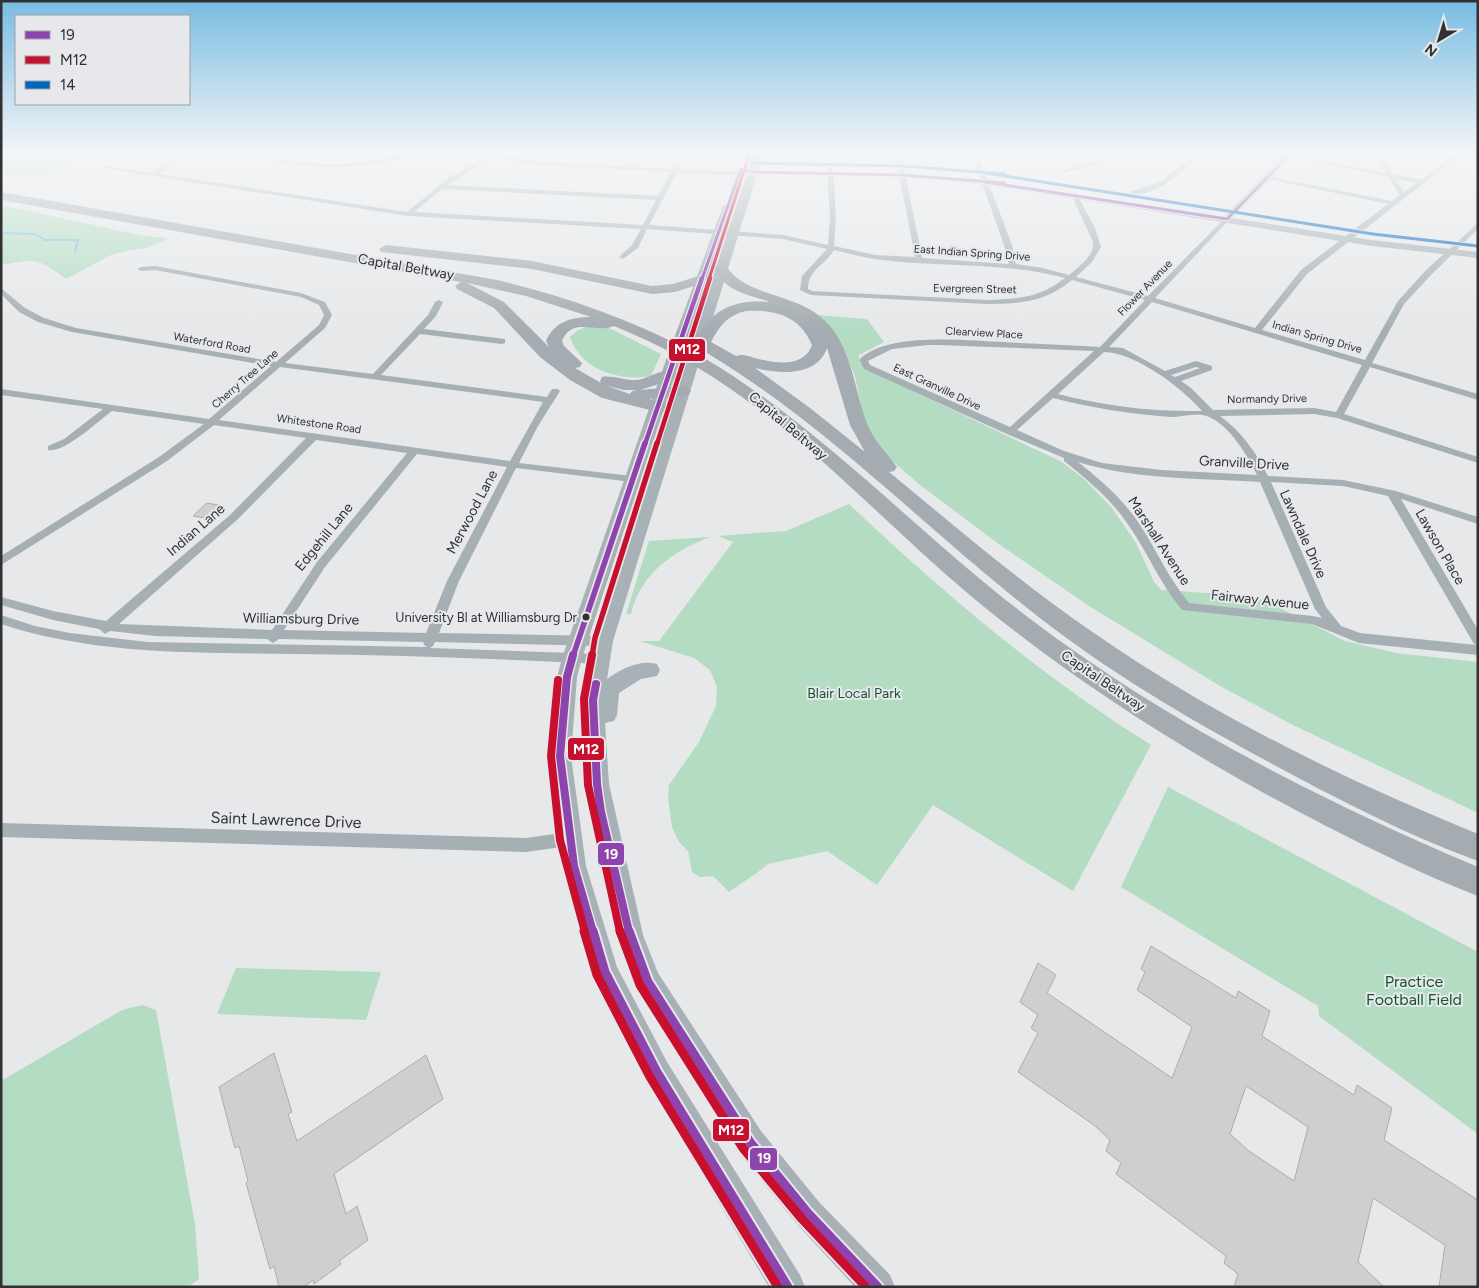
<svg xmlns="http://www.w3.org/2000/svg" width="1479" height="1288" viewBox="0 0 1479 1288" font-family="Figtree,sans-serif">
  <rect width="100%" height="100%" fill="#e7e8ea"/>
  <!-- green -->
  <g fill="#b3dcc3">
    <path d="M1 152H100C78 156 59 166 39 176 30 180 12 175 1 173Z"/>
    <path d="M1 205 144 236 169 238 147 248 126 251 111 255 66 279C37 257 36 259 1 265Z"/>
    <polygon points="817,315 867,319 884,342 859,355 859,362 864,368 1062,462 1084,479 1112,508 1136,543 1154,582 1161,590 1253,596 1270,603 1345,641 1396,653 1478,662 1478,813 1293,725 1220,686 1089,606 996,542 920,485 889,458 866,429 855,376 842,346"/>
    <path d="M590 325 605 326 661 354 651 376C620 382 581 370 570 337L577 331Z"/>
    <path d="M849 504C943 593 1041 676 1151 745L1073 891 933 805 877 885 827 851 768 864 758 872 729 892 713 876 700 877 692 872 688 851 679 842 672 827 668 798 669 785 699 742 716 706 717 687 710 670 694 658 640 641H659L733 542 718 536 786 531Z"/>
    <path d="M710 537C673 551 641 573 631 614H626L649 541Z"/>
    <polygon points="1168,787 1478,952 1478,1134 1319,1016 1318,1006 1121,887"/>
    <polygon points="236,968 381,972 366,1020 217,1014"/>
    <polygon points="142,1005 156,1010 195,1224 199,1279 188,1287 1,1287 1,1081 122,1010"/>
  </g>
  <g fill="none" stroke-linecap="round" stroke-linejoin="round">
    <!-- stream -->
    <polyline stroke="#71c8da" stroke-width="2" points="1,233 35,234 45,240 78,240 75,251"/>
  </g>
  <!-- building -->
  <g fill="#cfcfd0" stroke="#acacac" fill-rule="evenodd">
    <polygon points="207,503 223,506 210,519 193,516"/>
    <path d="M1151 946 1236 998 1238 991 1270 1011 1262 1036 1354 1095 1357 1085 1392 1108 1384 1140 1478 1200V1287H1439L1445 1245 1373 1198 1358 1262 1384 1287H1234L1238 1274 1224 1263 1226 1256 1116 1174 1121 1163 1106 1151 1110 1140 1094 1125 1018 1072 1038 1033 1031 1028 1038 1015 1020 1002 1038 963 1056 975 1047 993 1172 1078 1192 1027 1137 990 1145 972 1141 969ZM1246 1086 1308 1127 1294 1181 1249 1151 1230 1134Z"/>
    <polygon points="274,1053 292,1112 288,1114 297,1141 426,1055 443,1099 334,1174 346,1214 357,1206 368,1240 339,1261 341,1264 314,1284 313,1280 304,1287 279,1287 274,1266 270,1269 246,1183 248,1181 239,1146 235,1148 219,1087"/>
  </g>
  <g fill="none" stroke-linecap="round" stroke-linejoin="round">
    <!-- minor -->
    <g fill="#a6b0b4" fill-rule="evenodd">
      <path d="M181 152H188L159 174 407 212 450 177 487 156 473 152 548 162 673 169 677 164 680 166 678 169 739 172 741 175 677 173 649 225 783 235 828 245 830 217 826 152H832L836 217 834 246 875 255 915 257 895 152H901L922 258 1009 264 1004 245 971 152H977L1012 245 1016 264 1043 268 1069 275C1079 266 1094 257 1093 242L1071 194 1074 192 1077 194 1095 228 1101 247 1092 262 1076 277 1148 296 1225 218H1229V220L1155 298 1255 328 1301 270 1388 204 1268 179 1266 176 1392 201 1400 195 1388 177 1264 152H1276L1386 173 1372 152H1378L1393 174 1421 180 1457 152H1464L1307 274 1262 330 1365 360 1398 301 1426 270 1478 223V229L1432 274 1404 304 1372 363 1478 394V400L1370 367 1344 414 1478 457V463L1337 418 1314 414 1220 416C1241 431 1256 452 1268 476L1343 480 1396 491 1478 517V524L1401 499 1478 630V655L1359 643 1312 624 1182 610C1160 584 1148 553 1129 526 1112 500 1088 480 1064 461V458L1007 434 864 369 859 360C887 331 966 341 1004 342 1036 344 1068 345 1100 347L1145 300 1072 280C1046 302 1019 304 987 304L811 295 800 290 802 276 827 249 783 239 647 229 638 248 623 259 619 257 632 245 641 229 408 216 102 168 105 166 152 173ZM493 158 548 166 671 172 658 196 447 185ZM1395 179 1417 183 1404 192ZM442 189 656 200 643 225 414 212ZM834 250C847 253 861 257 875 259 938 268 1002 261 1065 278 1039 298 1019 299 987 300L812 291 808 289C808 270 825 265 834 250ZM1152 302 1362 365 1336 412 1314 408 1213 410 1191 388 1181 381 1212 370V366L1196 361 1165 371 1123 348 1109 347ZM928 345H938L1094 351 1010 427 870 365 868 361 892 349ZM1104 352C1136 353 1181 387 1202 411 1154 412 1104 406 1058 394ZM1196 367 1200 368 1175 377 1171 375ZM1053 398C1091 408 1131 414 1171 417 1182 417 1199 412 1209 417 1229 425 1248 456 1257 475L1161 470 1102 463 1064 451 1017 430ZM1078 462C1136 480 1200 478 1260 482L1315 609 1322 618 1313 616 1189 603C1169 579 1157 551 1140 525 1124 500 1101 480 1078 462ZM1271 482 1343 486 1388 496 1474 644 1476 645 1360 633 1341 626 1326 607Z"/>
      <path d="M260 152H266L268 156 274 158C304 163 334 166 363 162 381 159 399 152 417 152 386 171 297 171 263 158Z"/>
      <polygon points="1019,152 1025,152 1036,162 1031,163"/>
      <polygon points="1110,152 1117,152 1100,164 1064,173 1061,171 1096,162"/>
      <path d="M1198 152H1204C1191 165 1149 203 1130 192L1160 182Z"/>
      <path d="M155 266 301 293 325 302 332 315 325 328 285 363 373 374 428 315 435 302 439 300 443 302 436 316 424 329 505 339V343L502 344 420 334 381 375 547 397 552 389H558L560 391 538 426 519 463 632 476 637 479 632 482 516 468 459 581 439 633 603 636 607 638 609 641 607 644 603 646 435 642 433 646 430 648 600 654 604 656 606 659 604 662 600 664C499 659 398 655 297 654 196 652 99 656 1 624V615L35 626 70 633 147 642 428 647 425 646 423 642 279 639 273 643 267 639 155 636 110 631 105 634 99 629 53 620 1 605V597L53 611 106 621 230 515 306 438 214 425 167 461 1 565V556L159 457 204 424 112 411C98 421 65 453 48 450V446L64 439 103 409 1 395V389L209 419 271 366 72 332 38 322 19 312 1 294V288L25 308 44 318 76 328 276 362 319 325 324 315 319 305 301 297 155 270 141 271 137 269 141 267ZM280 367 543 402 510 461 219 420ZM316 440 407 453 317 562 272 630 119 624 238 519ZM417 454 507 467 447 581 426 633 284 630 325 567Z"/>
      <polygon points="1,823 526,838 569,832 574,834 577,839 574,844 569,846 526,852 1,837"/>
    </g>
    <!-- tertiary -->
    <polygon fill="#a6b0b4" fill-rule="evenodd" points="1285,152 1293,152 1291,158 1232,218 1372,240 1478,252 1478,258 1372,246 988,185 902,177 753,174 739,176 735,174 753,170 902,173 985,180 1224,217 1284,155"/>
    <!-- primary -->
    <g fill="#a7b1b6" fill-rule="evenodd">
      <path d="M754 152H764L613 641 607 679C621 669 640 659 657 664L660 670 657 676 641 679 619 693 617 715 614 721 605 723 609 784 643 935 658 973 761 1131 819 1202 890 1275 895 1287H855L797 1224 739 1153 638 992 634 982 617 935 585 784 582 700 593 641Z"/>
      <polygon points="728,203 733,206 680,360 582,658 577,677 571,756 586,866 617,967 667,1062 800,1275 805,1287 769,1287 647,1082 591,972 562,866 549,756 557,677 562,658 666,360 723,206"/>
    </g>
    <!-- motorway -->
    <g fill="#a4acb1" fill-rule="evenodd">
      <path d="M1 192 497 280C565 296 629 319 691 351L694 346 678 337 676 334 678 331 684 329 699 335C714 307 738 299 770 302 744 293 729 293 714 269L716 266H726C749 300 801 291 830 326 853 354 855 393 868 426 875 442 887 453 897 467L894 471 889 472C956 527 1022 584 1094 633 1212 715 1345 780 1478 834V861C1405 834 1335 798 1267 761 1185 717 1104 669 1031 611 923 526 825 424 707 353L704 358C824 429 918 534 1029 618 1166 722 1320 800 1478 867V896C1426 876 1375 851 1326 826 1205 764 1089 692 983 606 902 540 831 461 746 400 706 370 661 345 614 326 597 334 572 316 562 341L564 346 582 363 580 367 575 368 601 383 600 381 602 377C613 375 625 381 637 380 650 378 662 368 675 371L677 375 675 379 640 390 682 386 688 387 691 391 688 395 649 399 664 403 667 407 664 411 658 412 602 398 570 380 540 357 494 308 457 289 455 286 461 282 1 200ZM467 283 526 296 591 317C571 317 554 322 546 341L549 347 504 302ZM746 311C775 309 800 316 812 345 804 367 778 364 759 359 750 357 744 353 736 356L711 342C719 326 728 315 746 311ZM827 348 850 425 865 452 810 408 755 368C779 374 817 377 827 348ZM607 386 624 390H637L632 391 630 394Z"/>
      <polygon points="386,245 532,261 652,286 673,284 702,275 707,276 709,279 707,282 675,292 652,294 532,269 381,252 379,249"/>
    </g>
    <defs>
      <g id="bus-1-far4">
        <polyline points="985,182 1227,219 1288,156 1289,152"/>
        <polyline points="702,279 741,169 753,172 902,175 1004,183"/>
      </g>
      <polyline id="bus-1-far3" points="645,444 702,278"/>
      <polyline id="bus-1-far2" points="573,656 645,443"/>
      <g id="bus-1-far1">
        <polyline points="573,655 567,677 560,756 574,866 593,932"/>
        <polyline points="596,684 593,700 597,784 601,812 629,932"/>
      </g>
      <g id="bus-1">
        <polyline points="593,931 605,972 657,1072 788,1287"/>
        <polyline points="629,931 648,982 750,1142 808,1213 878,1287"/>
      </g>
      <polyline id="bus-2-far4" points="709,279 750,152"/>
      <polyline id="bus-2-far3" points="657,444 710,278"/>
      <polyline id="bus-2-far2" points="592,656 595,638 657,443"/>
      <g id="bus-2-far1">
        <polyline points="592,655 584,699 588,785 620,932"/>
        <polyline points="558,680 551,756 560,840 585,932"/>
      </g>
      <g id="bus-2">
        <polyline points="584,931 597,975 650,1077 778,1287"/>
        <polyline points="620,931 640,985 743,1148 802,1219 866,1287"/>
      </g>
      <g id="bus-3">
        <polyline points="755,155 752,163 902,166 1005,174"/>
        <polyline points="986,173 1373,234 1478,246"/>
      </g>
    </defs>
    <!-- bus-1-far4 casing -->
    <use href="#bus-1-far4" stroke="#e6e8eb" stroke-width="5"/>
    <!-- bus-1-far3 casing -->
    <use href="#bus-1-far3" stroke="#e6e8eb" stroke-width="7"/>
    <!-- bus-1-far2 casing -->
    <use href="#bus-1-far2" stroke="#e6e8eb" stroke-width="9"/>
    <!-- bus-1-far1 casing -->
    <use href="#bus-1-far1" stroke="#e6e8eb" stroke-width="11"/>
    <!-- bus-1 casing -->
    <use href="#bus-1" stroke="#e6e8eb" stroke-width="13"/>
    <!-- bus-2-far4 casing -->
    <use href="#bus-2-far4" stroke="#e6e8eb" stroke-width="5"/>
    <!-- bus-2-far3 casing -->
    <use href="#bus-2-far3" stroke="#e6e8eb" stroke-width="7"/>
    <!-- bus-2-far2 casing -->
    <use href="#bus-2-far2" stroke="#e6e8eb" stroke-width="9"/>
    <!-- bus-2-far1 casing -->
    <use href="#bus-2-far1" stroke="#e6e8eb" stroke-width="11"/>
    <!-- bus-2 casing -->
    <use href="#bus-2" stroke="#e6e8eb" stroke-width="13"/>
    <!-- bus-3 casing -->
    <use href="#bus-3" stroke="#e6e8eb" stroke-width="5"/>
    <!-- bus-1-far4 -->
    <use href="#bus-1-far4" stroke="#8e44ad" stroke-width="3"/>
    <!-- bus-1-far3 -->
    <use href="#bus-1-far3" stroke="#8e44ad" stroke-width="4.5"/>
    <!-- bus-1-far2 -->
    <use href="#bus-1-far2" stroke="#8e44ad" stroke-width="5.5"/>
    <!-- bus-1-far1 -->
    <use href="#bus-1-far1" stroke="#8e44ad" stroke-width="8"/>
    <!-- bus-1 -->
    <use href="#bus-1" stroke="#8e44ad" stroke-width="9"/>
    <!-- bus-2-far4 -->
    <use href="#bus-2-far4" stroke="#c8102e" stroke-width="3"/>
    <!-- bus-2-far3 -->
    <use href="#bus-2-far3" stroke="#c8102e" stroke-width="4.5"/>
    <!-- bus-2-far2 -->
    <use href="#bus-2-far2" stroke="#c8102e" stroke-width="5.5"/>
    <!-- bus-2-far1 -->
    <use href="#bus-2-far1" stroke="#c8102e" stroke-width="8"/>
    <!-- bus-2 -->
    <use href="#bus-2" stroke="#c8102e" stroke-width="9"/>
    <!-- bus-3 -->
    <use href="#bus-3" stroke="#0065bd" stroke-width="3"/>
  </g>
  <!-- sky -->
  <linearGradient id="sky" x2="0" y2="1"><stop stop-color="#78bce2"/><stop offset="0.46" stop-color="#f4f5f6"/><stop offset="1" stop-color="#f4f5f6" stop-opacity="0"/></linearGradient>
  <rect width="1479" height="332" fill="url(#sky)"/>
  <!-- markers -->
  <circle fill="#313133" stroke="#e6e8eb" stroke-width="2" cx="586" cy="617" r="4.5"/>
  <g text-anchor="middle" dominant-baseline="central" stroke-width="4" stroke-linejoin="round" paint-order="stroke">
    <!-- far-street labels -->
    <g font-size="11" fill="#313133" stroke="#e6e8eb">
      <text transform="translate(972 253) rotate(4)">East Indian Spring Drive</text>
      <text transform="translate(1145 288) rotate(-46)">Flower Avenue</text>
      <text transform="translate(975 289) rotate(1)">Evergreen Street</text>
      <text transform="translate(984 333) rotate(3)">Clearview Place</text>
      <text transform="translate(1317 337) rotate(16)">Indian Spring Drive</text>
      <text transform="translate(212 343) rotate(10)">Waterford Road</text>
      <text transform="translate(245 379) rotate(-41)">Cherry Tree Lane</text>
      <text transform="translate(937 387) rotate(25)">East Granville Drive</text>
      <text transform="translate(1267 399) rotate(-1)">Normandy Drive</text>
      <text transform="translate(319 424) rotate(8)">Whitestone Road</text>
    </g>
    <!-- bus labels -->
    <g font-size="13" fill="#313133" stroke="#e6e8eb" text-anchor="end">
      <text x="577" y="617">University Bl at Williamsburg Dr</text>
    </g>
    <!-- street labels -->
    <g font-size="14" fill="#313133" stroke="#e6e8eb">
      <text transform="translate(406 267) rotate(10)">Capital Beltway</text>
      <text transform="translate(788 426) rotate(40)">Capital Beltway</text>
      <text transform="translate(1244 463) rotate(3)">Granville Drive</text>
      <text transform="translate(472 512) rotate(-62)">Merwood Lane</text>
      <text transform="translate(196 530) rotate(-41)">Indian Lane</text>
      <text transform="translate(1303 534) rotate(66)">Lawndale Drive</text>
      <text transform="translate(324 537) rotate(-51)">Edgehill Lane</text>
      <text transform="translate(1159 541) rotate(57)">Marshall Avenue</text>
      <text transform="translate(1440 547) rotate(60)">Lawson Place</text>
      <text transform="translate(1260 600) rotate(6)">Fairway Avenue</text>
      <text transform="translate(301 619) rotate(1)">Williamsburg Drive</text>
      <text transform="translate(1103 681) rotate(34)">Capital Beltway</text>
    </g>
    <!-- park labels -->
    <g font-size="14" fill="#165432" stroke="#e6e8eb">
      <text x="854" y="693">Blair Local Park</text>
    </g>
    <!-- near-street labels -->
    <g font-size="16" fill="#313133" stroke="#e6e8eb">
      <text transform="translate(286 820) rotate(2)">Saint Lawrence Drive</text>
    </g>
    <!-- near-park labels -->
    <g font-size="16" fill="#165432" stroke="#e6e8eb">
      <text x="1414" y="981">Practice<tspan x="1414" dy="18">Football Field</tspan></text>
    </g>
  </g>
  <g stroke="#e6e8eb" stroke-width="2">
    <rect x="668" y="338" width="38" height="24" rx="5" fill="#c8102e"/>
    <rect x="567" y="737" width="38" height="24" rx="5" fill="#c8102e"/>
    <rect x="597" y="842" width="28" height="24" rx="5" fill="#8e44ad"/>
    <rect x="712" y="1118" width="38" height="24" rx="5" fill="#c8102e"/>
    <rect x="749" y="1147" width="29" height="24" rx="5" fill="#8e44ad"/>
  </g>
  <g font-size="14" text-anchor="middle" font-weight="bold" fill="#fff">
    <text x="687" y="354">M12</text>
    <text x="586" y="754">M12</text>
    <text x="611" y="859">19</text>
    <text x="731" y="1135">M12</text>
    <text x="764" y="1163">19</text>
  </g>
  <!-- border -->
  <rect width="1479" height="1288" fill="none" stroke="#313133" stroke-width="5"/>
  <!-- legend -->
  <rect x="15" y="15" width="175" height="90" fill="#e6e8eb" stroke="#9e9fa1"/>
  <rect x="25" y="31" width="25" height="8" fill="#8e44ad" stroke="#9e9fa1"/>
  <text x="60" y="40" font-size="15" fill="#313133">19</text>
  <rect x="25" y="56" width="25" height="8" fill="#c8102e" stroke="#9e9fa1"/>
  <text x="60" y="65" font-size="15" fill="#313133">M12</text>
  <rect x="25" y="81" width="25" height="8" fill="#0065bd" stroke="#9e9fa1"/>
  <text x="60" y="90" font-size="15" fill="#313133">14</text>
  <!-- north arrow -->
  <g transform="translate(1439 40) rotate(218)" stroke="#e6e8eb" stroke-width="4" paint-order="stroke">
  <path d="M0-4L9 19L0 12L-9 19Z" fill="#313133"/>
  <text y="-8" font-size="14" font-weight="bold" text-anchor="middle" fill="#313133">N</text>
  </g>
</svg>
